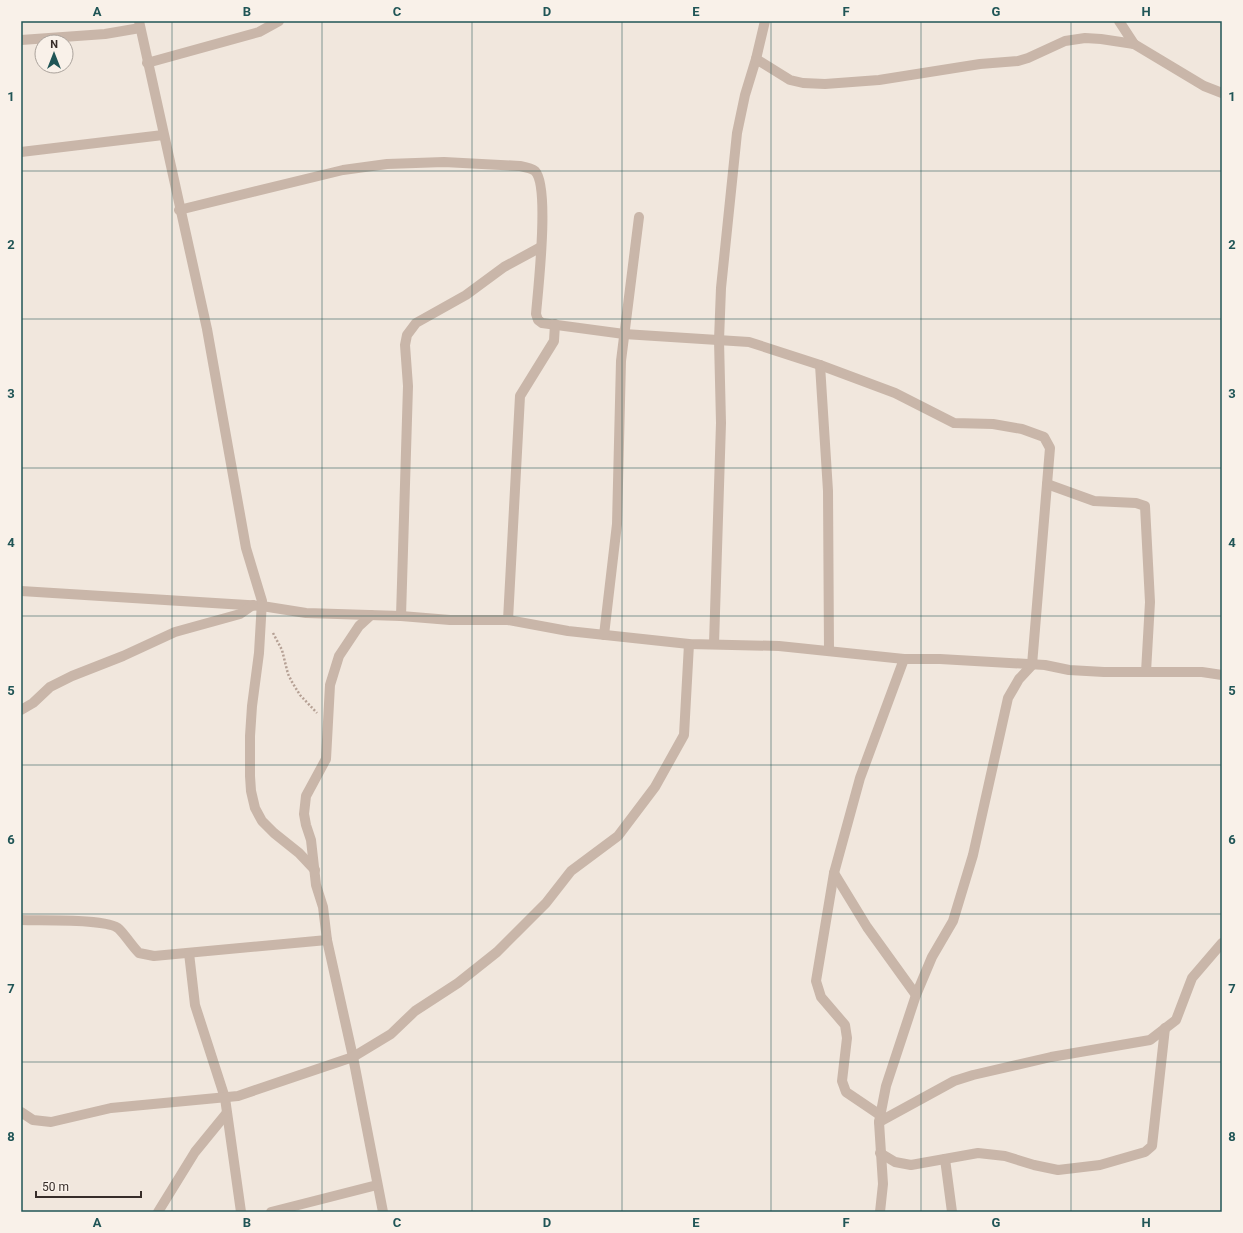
<svg xmlns="http://www.w3.org/2000/svg" width="1243" height="1233" viewBox="0 0 1243 1233" font-family="Roboto,sans-serif">
  <rect width="100%" height="100%" fill="#f1e7dd"/>
  <g fill="none" stroke-linecap="round" stroke-linejoin="round">
    <!-- path -->
    <polyline stroke="#b5a094" stroke-width="2.5" stroke-dasharray="2 2" stroke-linecap="butt" points="273,633 282,650 288,674 292,682 300,695 317,713"/>
    <!-- street -->
    <g stroke="#c9b6a9" stroke-width="10">
      <polyline points="139,21 207,329 246,548 262,601 259,653 252,706 250,736 250,776 251,791 255,808 262,821 274,833 299,853 315,870"/>
      <polyline points="1119,21 1134,44"/>
      <polyline points="21,40 105,34 140,28"/>
      <polyline points="756,59 790,80 803,83 825,84 879,80 980,64 1018,61 1028,58 1065,41 1085,38 1101,39 1134,44 1204,86 1222,93"/>
      <polyline points="147,63 259,32 279,21"/>
      <polyline points="21,152 163,135"/>
      <path d="M179 210 343 170 387 164 444 162 520 166C525 167 531 168 535 171 550 186 538 290 536 314L538 320 542 323 624 334 749 342 820 365 895 393 954 423 993 424 1022 429 1044 437 1050 448 1032 665 1019 679 1008 698 973 855 953 921 932 957 916 995 886 1086 879 1122 883 1184 880 1212"/>
      <polyline points="820,365 828,491 829,651"/>
      <polyline points="1047,484 1094,501 1136,503 1145,506 1150,602 1146,672"/>
      <polyline points="21,591 262,606 306,613 401,616 450,620 508,620 568,631 689,644 779,646 904,659 940,659 1045,665 1069,670 1104,672 1202,672 1222,675"/>
      <polyline points="371,615 359,626 339,656 330,685 326,759 306,796 304,814 306,825 311,840 316,885 323,907 327,940 353,1057 383,1212"/>
      <polyline points="401,616 408,386 405,345 407,335 416,323 466,295 504,267 541,247"/>
      <polyline points="508,620 520,396 554,341 555,324"/>
      <polyline points="604,635 617,524 621,361 639,217"/>
      <polyline points="714,644 721,423 719,340 721,288 737,133 745,95 756,59 765,21"/>
      <polyline points="21,710 33,703 50,687 72,676 123,656 175,632 240,614 253,605"/>
      <polyline points="834,873 867,927 916,995"/>
      <path d="M21 920C39 921 108 918 119 929 126 936 132 946 139 953L154 956 327 940"/>
      <polyline points="189,953 195,1005 225,1098 241,1212"/>
      <polyline points="21,1112 33,1120 51,1122 111,1108 238,1096 353,1057 391,1034 415,1011 458,983 497,952 546,903 571,871 618,836 655,787 684,735 689,644"/>
      <polyline points="880,1115 846,1092 842,1081 847,1038 845,1025 821,997 816,981 834,873 860,778 904,659"/>
      <polyline points="879,1122 954,1081 973,1075 1051,1057 1150,1040 1176,1020 1192,978 1222,943"/>
      <polyline points="880,1153 895,1162 911,1165 978,1153 1005,1156 1034,1165 1058,1170 1100,1165 1145,1152 1152,1146 1165,1028"/>
      <polyline points="945,1159 952,1212"/>
      <polyline points="158,1212 195,1152 226,1114"/>
      <polyline points="271,1212 377,1185"/>
    </g>
  </g>
  <!-- grid -->
  <path fill="none" stroke="#205556" stroke-width="1" stroke-opacity="0.55" d="M172 21V1212M322 21V1212M472 21V1212M622 21V1212M771 21V1212M921 21V1212M1071 21V1212M21 171H1222M21 319H1222M21 468H1222M21 616H1222M21 765H1222M21 914H1222M21 1062H1222"/>
  <!-- border -->
  <rect width="1243" height="1233" fill="none" stroke="#f9f1e9" stroke-width="44"/>
  <!-- north arrow -->
  <g transform="translate(54 54)"><circle r="19" fill="#f9f1e9" stroke="#aba39c"/>
  <path d="M0-3L7 15L0 10L-7 15Z" fill="#205556"/>
  <text y="-6" font-size="11" font-weight="bold" text-anchor="middle" fill="#372d29">N</text>
  </g>
  <!-- scale -->
  <path d="M36 1191v6h105v-6" fill="none" stroke="#372d29" stroke-width="2"/>
  <text x="42" y="1191" font-size="12" fill="#372d29" stroke="#f9f1e9" stroke-width="3" paint-order="stroke">50 m</text>
  <rect x="22" y="22" width="1199" height="1189" fill="none" stroke="#205556" stroke-width="1.5"/>
  <g font-size="13" text-anchor="middle" font-weight="bold" fill="#205556">
    <text x="97" y="16">A</text>
    <text x="247" y="16">B</text>
    <text x="397" y="16">C</text>
    <text x="547" y="16">D</text>
    <text x="696" y="16">E</text>
    <text x="846" y="16">F</text>
    <text x="996" y="16">G</text>
    <text x="1146" y="16">H</text>
    <text x="11" y="101">1</text>
    <text x="1232" y="101">1</text>
    <text x="11" y="249">2</text>
    <text x="1232" y="249">2</text>
    <text x="11" y="398">3</text>
    <text x="1232" y="398">3</text>
    <text x="11" y="547">4</text>
    <text x="1232" y="547">4</text>
    <text x="11" y="695">5</text>
    <text x="1232" y="695">5</text>
    <text x="11" y="844">6</text>
    <text x="1232" y="844">6</text>
    <text x="11" y="993">7</text>
    <text x="1232" y="993">7</text>
    <text x="11" y="1141">8</text>
    <text x="1232" y="1141">8</text>
    <text x="97" y="1227">A</text>
    <text x="247" y="1227">B</text>
    <text x="397" y="1227">C</text>
    <text x="547" y="1227">D</text>
    <text x="696" y="1227">E</text>
    <text x="846" y="1227">F</text>
    <text x="996" y="1227">G</text>
    <text x="1146" y="1227">H</text>
  </g>
</svg>
